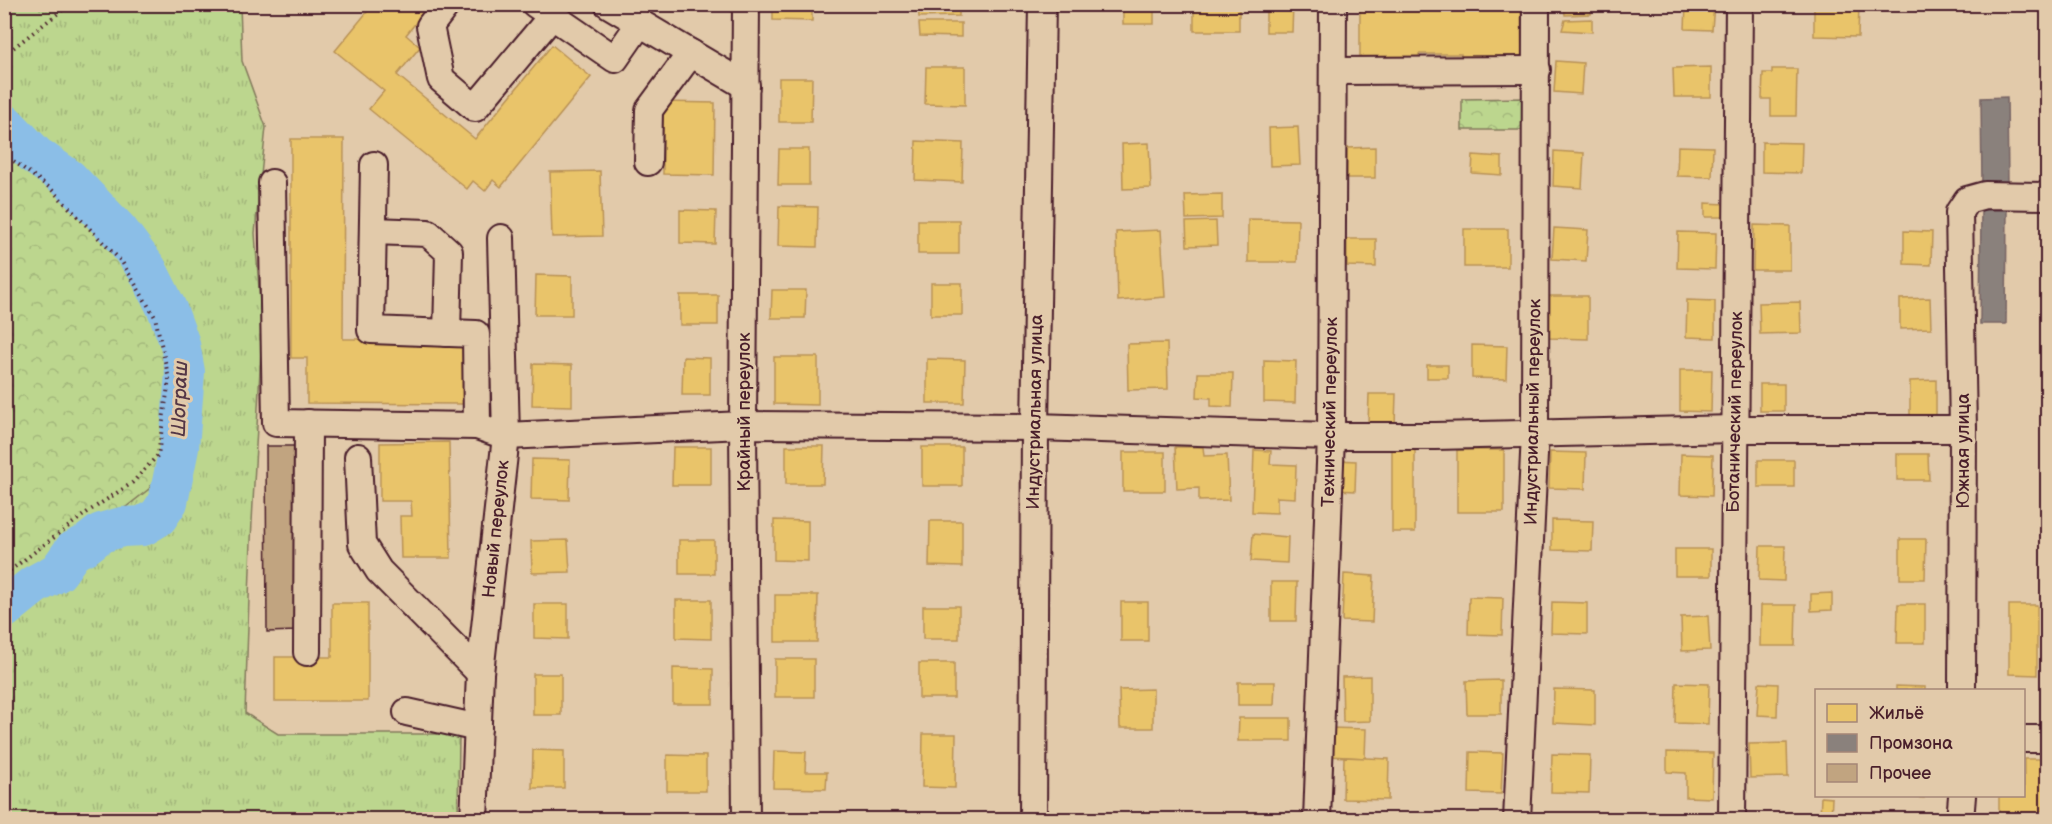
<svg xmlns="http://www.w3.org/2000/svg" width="2052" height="824" viewBox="0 0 2052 824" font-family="'Balsamiq Sans',sans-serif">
  <defs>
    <pattern id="grass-tufts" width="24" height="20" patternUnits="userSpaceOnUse" patternTransform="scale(1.5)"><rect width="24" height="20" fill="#bcd68e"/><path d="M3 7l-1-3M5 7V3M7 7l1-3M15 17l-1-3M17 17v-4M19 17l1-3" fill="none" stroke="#a3b77b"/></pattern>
    <pattern id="forest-crowns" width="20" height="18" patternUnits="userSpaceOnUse" patternTransform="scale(1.5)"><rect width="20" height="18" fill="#bcd68e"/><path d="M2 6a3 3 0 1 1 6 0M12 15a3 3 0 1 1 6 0" fill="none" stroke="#a3b77b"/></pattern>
  </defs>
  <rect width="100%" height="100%" fill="#e2caaa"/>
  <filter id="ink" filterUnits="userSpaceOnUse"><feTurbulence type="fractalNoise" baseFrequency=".0167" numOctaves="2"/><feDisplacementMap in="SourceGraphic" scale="12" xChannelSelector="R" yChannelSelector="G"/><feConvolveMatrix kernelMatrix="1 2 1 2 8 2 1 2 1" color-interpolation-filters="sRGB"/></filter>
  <g filter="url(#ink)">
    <!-- grass -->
    <polygon fill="url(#grass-tufts)" stroke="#837a5c" stroke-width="1.5" points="5,5 240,5 242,61 266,127 255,233 262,331 251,541 245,713 278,734 459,734 458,819 5,819 5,593 24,576 48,561 63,545 91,523 126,507 165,325 142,274 113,236 62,186 35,170 5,138"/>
    <!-- forest -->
    <g fill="url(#forest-crowns)" stroke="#837a5c" stroke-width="1.5">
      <polygon points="1525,98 1525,130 1462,130 1462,99"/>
      <polygon points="5,138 35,170 62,186 113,236 142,274 165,325 176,369 175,408 169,455 149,489 126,507 91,523 63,545 48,561 24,576 5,593"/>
    </g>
    <!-- homes -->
    <g fill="#e9c46a" stroke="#b99257" stroke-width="1.5">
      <polygon points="371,4 431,4 406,35 420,47 397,75 475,139 552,45 591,77 501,187 493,180 485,191 473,181 467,189 369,109 384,91 335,51 372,6"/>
      <polygon points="773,4 812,4 812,21 773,20"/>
      <polygon points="918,4 959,4 959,16 919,17"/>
      <rect x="1123" y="4" width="31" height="20"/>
      <rect x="1194" y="4" width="45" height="27"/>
      <polygon points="1266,4 1293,4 1292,32 1266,32"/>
      <polygon points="1360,4 1521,4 1522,60 1461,60 1461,54 1419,54 1419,60 1360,60"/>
      <polygon points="1564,4 1591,4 1591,14 1565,15"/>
      <polygon points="1686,4 1714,4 1712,30 1685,29"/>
      <polygon points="1814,4 1859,4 1858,37 1814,36"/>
      <polygon points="1592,19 1592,32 1562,30 1565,20"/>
      <polygon points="919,23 961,23 961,37 920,36"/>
      <polygon points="1556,61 1583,63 1581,94 1554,92"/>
      <polygon points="926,67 965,67 965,105 925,104"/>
      <polygon points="1711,67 1711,97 1674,97 1673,68"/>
      <polygon points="1772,69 1797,69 1796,116 1771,116 1771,99 1762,99 1763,73 1772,73"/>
      <polygon points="779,78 812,78 811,122 779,122"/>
      <polygon points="663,102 715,103 714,175 663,174"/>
      <polygon points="1298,127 1300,165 1270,166 1269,128"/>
      <polygon points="291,139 344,139 343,339 463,339 463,404 307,403 307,358 291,358"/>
      <polygon points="916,141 963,143 962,182 915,180"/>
      <polygon points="1762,142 1802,143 1801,173 1762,172"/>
      <polygon points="1149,143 1151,188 1123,189 1122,144"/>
      <polygon points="1678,146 1713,147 1712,177 1677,176"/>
      <polygon points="1375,147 1375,178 1347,178 1347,148"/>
      <polygon points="779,149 809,149 809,185 778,185"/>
      <polygon points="1554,151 1584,153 1582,188 1553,186"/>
      <polygon points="1473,155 1502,157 1502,175 1472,173"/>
      <polygon points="600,171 602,236 552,237 550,172"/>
      <polygon points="1222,194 1222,218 1186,219 1185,195"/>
      <polygon points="1705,203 1726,204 1726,217 1705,217"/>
      <polygon points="779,206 818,207 817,247 778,246"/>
      <polygon points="680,210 716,211 715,244 680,243"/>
      <polygon points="1248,219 1298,220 1297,262 1248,262"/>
      <rect x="918" y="220" width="41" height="34"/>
      <polygon points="1216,221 1217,245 1187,246 1186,222"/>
      <polygon points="1754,225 1790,226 1790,270 1753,270"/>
      <polygon points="1554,228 1588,230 1586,261 1552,259"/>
      <rect x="1464" y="229" width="44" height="38"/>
      <polygon points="1161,230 1165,297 1118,301 1116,232"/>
      <polygon points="1904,231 1932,232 1931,265 1904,264"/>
      <polygon points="1678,232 1716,233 1715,269 1677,268"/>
      <polygon points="1347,239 1376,239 1376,267 1347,266"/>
      <polygon points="536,275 572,276 572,315 535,315"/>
      <rect x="931" y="283" width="31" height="32"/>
      <polygon points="772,290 806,290 805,318 771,318"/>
      <rect x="680" y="295" width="38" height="30"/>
      <polygon points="1549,296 1588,296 1588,339 1549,338"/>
      <polygon points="1930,298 1931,328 1900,329 1900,299"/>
      <polygon points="1687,300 1715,301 1715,338 1686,337"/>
      <polygon points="1800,302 1801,333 1760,334 1759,303"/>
      <polygon points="1167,343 1168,389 1128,390 1127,344"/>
      <polygon points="1472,345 1507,346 1506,379 1472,378"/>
      <polygon points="683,357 710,358 710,395 682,395"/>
      <polygon points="774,357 818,357 818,405 774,404"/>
      <polygon points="927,359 965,360 964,403 927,403"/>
      <polygon points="1264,360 1296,361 1295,403 1264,402"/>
      <polygon points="533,364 572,365 572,406 532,405"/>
      <rect x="1427" y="365" width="21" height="13"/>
      <polygon points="1680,370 1712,370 1711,412 1680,411"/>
      <polygon points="1198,373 1233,373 1232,407 1211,406 1211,398 1197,397"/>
      <polygon points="1936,380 1936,419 1910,420 1910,381"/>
      <rect x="1760" y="384" width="24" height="27"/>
      <polygon points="1369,394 1396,394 1395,425 1368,424"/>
      <polygon points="449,442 451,558 401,558 400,516 412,516 411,501 380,501 380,443"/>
      <polygon points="786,446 824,446 823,484 786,484"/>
      <polygon points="673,447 711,447 711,485 672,485"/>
      <rect x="922" y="447" width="40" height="39"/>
      <polygon points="1175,447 1203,447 1204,456 1227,455 1229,500 1199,501 1199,488 1177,489"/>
      <rect x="1392" y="449" width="23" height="83"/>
      <polygon points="1254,450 1271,451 1270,464 1296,465 1295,498 1277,497 1277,513 1252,512"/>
      <rect x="1457" y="450" width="47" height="62"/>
      <rect x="1123" y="452" width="42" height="39"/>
      <polygon points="1550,452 1586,453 1585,489 1549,488"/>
      <polygon points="1681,454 1713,455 1712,496 1680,495"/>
      <polygon points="1897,454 1928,454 1929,480 1897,480"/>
      <polygon points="532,459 570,460 569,500 531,499"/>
      <polygon points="1337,460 1356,461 1355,491 1336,490"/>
      <rect x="1758" y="460" width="36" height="27"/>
      <polygon points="774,520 808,521 808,561 774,560"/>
      <polygon points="1552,520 1593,521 1592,551 1552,550"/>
      <polygon points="930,521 962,521 962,567 929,566"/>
      <polygon points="1253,534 1288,537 1287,563 1251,561"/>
      <polygon points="1900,539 1926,539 1925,579 1900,579"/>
      <polygon points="568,540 570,572 532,573 531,541"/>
      <rect x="679" y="540" width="35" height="34"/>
      <polygon points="1760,546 1785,546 1784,581 1759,580"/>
      <rect x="1675" y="549" width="36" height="27"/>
      <polygon points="1344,574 1374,576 1372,622 1342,621"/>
      <polygon points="1271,582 1297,582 1296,621 1271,621"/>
      <polygon points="1832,593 1832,610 1811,611 1811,594"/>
      <polygon points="775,595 818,595 817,642 775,642"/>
      <polygon points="1469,597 1503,598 1502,635 1468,634"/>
      <polygon points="676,600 711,600 711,639 676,638"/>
      <rect x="1121" y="602" width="27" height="39"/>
      <polygon points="1552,602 1587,603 1587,634 1551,633"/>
      <polygon points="332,603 368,603 368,701 275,701 275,657 332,657"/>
      <polygon points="534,604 568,604 568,639 534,638"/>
      <polygon points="1898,604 1925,604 1925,643 1897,643"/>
      <polygon points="1761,605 1796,605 1795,646 1760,646"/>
      <polygon points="2009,605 2037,605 2037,675 2009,674"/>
      <rect x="923" y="606" width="36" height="33"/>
      <polygon points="1708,616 1710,650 1682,651 1681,617"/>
      <rect x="775" y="659" width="39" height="38"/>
      <rect x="919" y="663" width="35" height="35"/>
      <polygon points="673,668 713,669 713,704 673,704"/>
      <rect x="533" y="674" width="28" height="41"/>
      <polygon points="1370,676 1370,721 1343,722 1342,677"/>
      <polygon points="1501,680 1501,714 1467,714 1466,681"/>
      <polygon points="1238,682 1275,682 1274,705 1238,705"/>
      <polygon points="1676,683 1709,684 1708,724 1675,723"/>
      <polygon points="1759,683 1778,684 1777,716 1757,715"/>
      <polygon points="1896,686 1925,687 1925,690 1896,690"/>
      <polygon points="1153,689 1153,728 1120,728 1119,690"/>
      <polygon points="1554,689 1595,690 1595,725 1553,723"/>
      <polygon points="1239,718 1291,718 1291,741 1238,741"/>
      <polygon points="1330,728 1366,729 1365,758 1329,756"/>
      <polygon points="923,734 956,734 955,788 922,787"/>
      <polygon points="1787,743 1788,777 1750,778 1749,744"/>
      <polygon points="533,750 564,751 564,788 532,788"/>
      <polygon points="774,751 806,752 805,772 827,772 826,789 773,788"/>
      <polygon points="1470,752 1503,753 1501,794 1469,793"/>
      <polygon points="1667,752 1713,753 1712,798 1686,797 1686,773 1667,772"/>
      <polygon points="1552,754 1590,755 1589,793 1551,792"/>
      <polygon points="667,755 706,756 706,791 667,791"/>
      <polygon points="1344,757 1389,759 1388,800 1343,799"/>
      <polygon points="2024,759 2048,759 2048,820 2013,820 2013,814 1999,814 1999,796 2024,796"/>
      <polygon points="1890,796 1924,796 1924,798"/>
      <polygon points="1821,797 1832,798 1831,819 1820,818"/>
      <polygon points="1120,817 1178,818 1178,820 1120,820"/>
      <rect x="917" y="818" width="37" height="2"/>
    </g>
    <!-- industry -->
    <g fill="#8a817c" stroke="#776464" stroke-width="1.5">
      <polygon points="2007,97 2008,184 1982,184 1981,98"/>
      <polygon points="1981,210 2007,210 2006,324 1980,324"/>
    </g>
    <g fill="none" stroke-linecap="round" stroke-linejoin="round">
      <!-- river -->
      <polyline stroke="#8bbee7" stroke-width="40" points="4,123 36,156 69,179 118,230 147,269 167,309 180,344 185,372 179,448 168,502 158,517 143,526 122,527 101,533 87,544 73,551 58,572 34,585 4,609"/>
    </g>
    <!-- building -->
    <polygon fill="#c1a480" stroke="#4a1f2b" stroke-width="1.5" points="266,446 297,446 296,631 267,632"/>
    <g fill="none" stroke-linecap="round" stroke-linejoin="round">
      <defs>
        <g id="minor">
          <polyline points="447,4 430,26 441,79 475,108 552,16"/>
          <polyline points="535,4 615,59 640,23"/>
          <polyline points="608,4 746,86"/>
          <polyline points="1333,71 1537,70"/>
          <polyline points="648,162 649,110 691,53"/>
          <polyline points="374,165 371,330 476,334 477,426"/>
          <polyline points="272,183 276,423 477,426 506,436 743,425 1035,427 1331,436 1435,436 1735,429 1963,429"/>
          <polyline points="373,231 428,233 449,252 447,333"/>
          <polyline points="358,457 362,544 379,571 480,673"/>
          <polyline points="307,652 308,423"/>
          <polyline points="1962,690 1963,429 1959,212 1967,200 1985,195 2048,196"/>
          <polyline points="407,712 478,728"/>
          <polyline points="2024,739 2048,739"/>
          <polyline points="474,820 480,673 506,436 501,238"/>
          <polyline points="746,820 743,425 746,4"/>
          <polyline points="1033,820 1035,427 1042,4"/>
          <polyline points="1317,820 1331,436 1333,4"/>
          <polyline points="1517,820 1535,433 1536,4"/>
          <polyline points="1732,820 1739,4"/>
          <polyline points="1960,820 1962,796"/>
        </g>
      </defs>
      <!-- minor casing -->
      <use href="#minor" stroke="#4a1f2b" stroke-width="30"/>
      <!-- path -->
      <g stroke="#4a1f2b" stroke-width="4" stroke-dasharray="1.5 4.5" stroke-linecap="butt">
        <polyline points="4,55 70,4"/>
        <polyline points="4,154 50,188 122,262 155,317 169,379 158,455 132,483 89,511 4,575"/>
      </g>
      <!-- minor -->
      <use href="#minor" stroke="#e2caaa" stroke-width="26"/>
    </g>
  </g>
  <g text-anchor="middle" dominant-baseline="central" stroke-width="6" stroke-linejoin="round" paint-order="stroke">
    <!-- street labels -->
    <g font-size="18" fill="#4a1f2b" stroke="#e2caaa">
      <text transform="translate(744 412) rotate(-90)">Крайный переулок</text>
      <text transform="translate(1035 412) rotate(-89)">Индустриальная улица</text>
      <text transform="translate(1330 412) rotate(-89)">Технический переулок</text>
      <text transform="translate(1533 412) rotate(-89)">Индустриальный переулок</text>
      <text transform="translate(1735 412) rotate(-89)">Ботанический переулок</text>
      <text transform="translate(1963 451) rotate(-90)">Южная улица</text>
      <text transform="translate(496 529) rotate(-84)">Новый переулок</text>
    </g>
    <!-- water labels -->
    <g font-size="20" font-style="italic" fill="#543747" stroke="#e2caaa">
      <text transform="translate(180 399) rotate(-88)">Шограш</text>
    </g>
  </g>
  <!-- margin -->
  <rect width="2052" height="824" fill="none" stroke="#e2caaa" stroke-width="24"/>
  <rect x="12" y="12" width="2028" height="800" fill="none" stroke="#4a1f2b" stroke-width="2" filter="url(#ink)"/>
  <!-- legend -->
  <rect x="1815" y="689" width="210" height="108" fill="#e2caaa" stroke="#a58677" stroke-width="1.5"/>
  <rect x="1827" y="704" width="30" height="18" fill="#e9c46a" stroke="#a58677" stroke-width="1.5"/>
  <text x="1869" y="719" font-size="18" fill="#4a1f2b">Жильё</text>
  <rect x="1827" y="734" width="30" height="18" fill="#8a817c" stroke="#a58677" stroke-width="1.5"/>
  <text x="1869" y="749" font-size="18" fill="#4a1f2b">Промзона</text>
  <rect x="1827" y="764" width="30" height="18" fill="#c1a480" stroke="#a58677" stroke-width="1.5"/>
  <text x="1869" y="779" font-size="18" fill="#4a1f2b">Прочее</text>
</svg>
